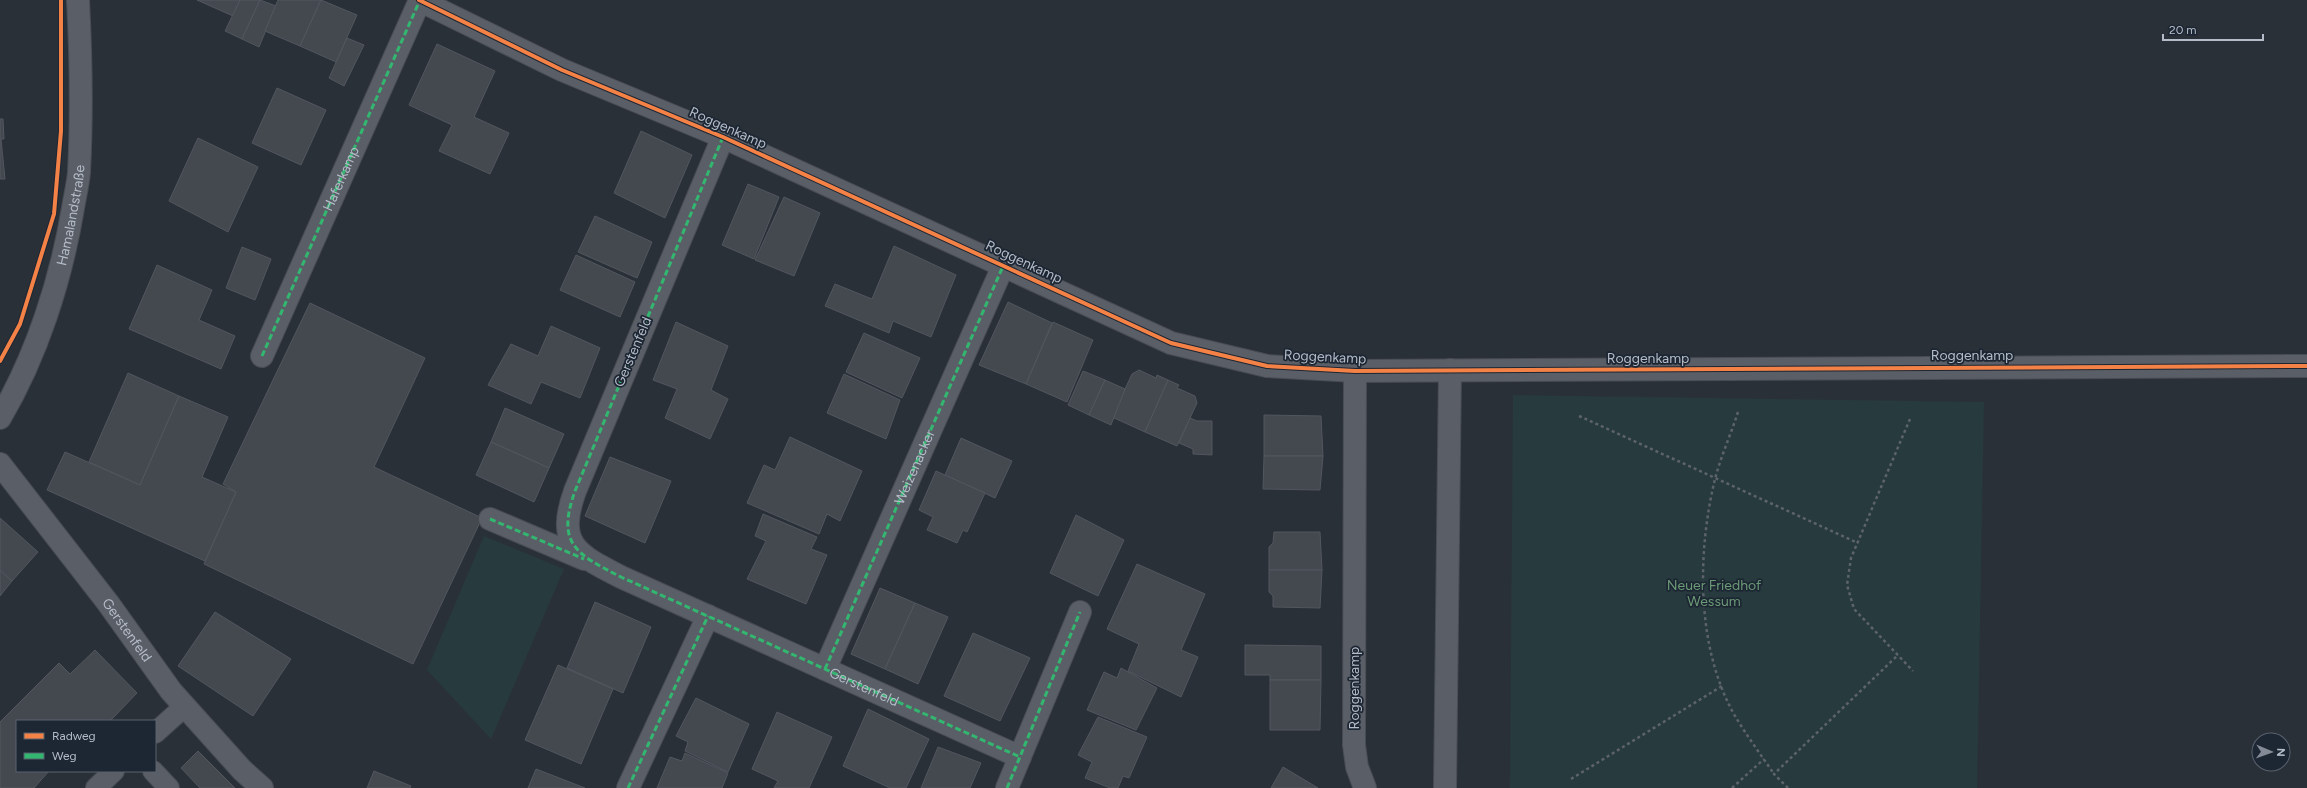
<svg xmlns="http://www.w3.org/2000/svg" width="2307" height="788" viewBox="0 0 2307 788" font-family="Figtree,sans-serif">
  <rect width="100%" height="100%" fill="#2a3038"/>
  <!-- green -->
  <g fill="#273a3e">
    <polygon points="1513,395 1984,402 1977,788 1510,788"/>
    <polygon points="484,536 564,569 491,739 427,670"/>
  </g>
  <!-- building -->
  <g fill="#444950" stroke="#52575f">
    <polygon points="197,0 240,0 233,16"/>
    <polygon points="240,0 260,0 242,39 225,31"/>
    <polygon points="260,0 276,6 259,47 242,39"/>
    <polygon points="278,0 321,0 300,46 265,31"/>
    <polygon points="321,0 357,15 336,62 300,46"/>
    <polygon points="347,38 364,45 344,86 329,78"/>
    <polygon points="437,44 495,71 474,117 509,133 490,174 439,151 452,125 409,105"/>
    <polygon points="277,88 326,110 301,165 252,143"/>
    <polygon points="0,119 3,119 4,139 1,139 5,179 0,179"/>
    <polygon points="641,131 692,155 665,218 614,193"/>
    <polygon points="198,138 258,167 228,232 169,201"/>
    <polygon points="748,184 779,197 754,259 722,245"/>
    <polygon points="784,197 820,213 794,276 755,260"/>
    <polygon points="595,216 652,242 637,278 578,252"/>
    <polygon points="894,246 956,275 931,337 893,321 889,333 825,306 835,284 872,299"/>
    <polygon points="242,247 271,259 255,300 226,288"/>
    <polygon points="576,255 635,282 620,317 560,290"/>
    <polygon points="157,265 212,290 199,320 235,336 221,369 129,329"/>
    <polygon points="1008,302 1052,323 1026,384 979,365"/>
    <polygon points="310,303 425,358 374,467 482,518 413,664 204,564 236,492 223,484"/>
    <polygon points="676,322 728,346 711,390 728,399 710,439 665,418 677,389 653,380"/>
    <polygon points="1053,322 1093,340 1067,402 1026,384"/>
    <polygon points="551,326 600,348 580,398 541,382 531,404 488,385 511,344 538,356"/>
    <polygon points="864,333 920,358 902,398 846,372"/>
    <polygon points="1139,370 1156,378 1157,375 1168,380 1145,432 1112,417 1132,374"/>
    <polygon points="1083,371 1105,380 1089,415 1068,405"/>
    <polygon points="128,373 179,396 140,485 89,462"/>
    <polygon points="844,374 900,400 886,439 827,413"/>
    <polygon points="1105,380 1125,389 1111,425 1089,415"/>
    <polygon points="1168,380 1179,385 1177,388 1195,396 1197,403 1177,446 1145,432"/>
    <polygon points="179,396 228,417 202,477 236,492 205,561 47,490 65,452 140,485"/>
    <polygon points="505,408 564,434 549,468 491,442"/>
    <polygon points="1264,415 1321,416 1323,456 1264,456"/>
    <polygon points="1190,418 1197,421 1212,421 1212,455 1193,454 1193,449 1179,443"/>
    <polygon points="790,437 862,471 840,521 827,514 819,534 747,503 764,465 775,470"/>
    <polygon points="961,438 1012,461 995,498 945,475"/>
    <polygon points="491,442 549,468 534,502 476,475"/>
    <polygon points="1264,456 1323,456 1320,490 1263,489"/>
    <polygon points="610,457 671,481 645,543 585,516"/>
    <polygon points="936,471 985,493 967,532 963,530 957,543 927,530 933,517 919,510"/>
    <polygon points="763,514 817,537 811,549 827,555 806,604 747,579 766,541 755,536"/>
    <polygon points="1076,515 1124,540 1098,596 1050,573"/>
    <polygon points="0,518 38,552 12,581 0,570"/>
    <polygon points="1274,532 1320,532 1322,570 1269,570 1269,547 1273,543"/>
    <polygon points="1137,564 1205,594 1181,650 1198,657 1181,697 1128,671 1139,644 1107,629"/>
    <polygon points="0,570 12,581 0,596"/>
    <polygon points="1269,570 1322,570 1320,608 1273,607 1273,596 1269,592"/>
    <polygon points="880,588 915,603 885,669 851,654"/>
    <polygon points="595,602 651,627 623,693 567,668"/>
    <polygon points="915,603 948,617 918,684 885,669"/>
    <polygon points="215,612 291,659 253,716 178,666"/>
    <polygon points="973,633 1030,658 1000,721 944,696"/>
    <polygon points="1245,645 1321,646 1321,680 1270,680 1270,675 1245,675"/>
    <polygon points="95,650 137,693 110,721 17,721 17,771 49,771 34,788 0,788 0,722 59,663 70,674"/>
    <polygon points="558,665 613,689 581,764 525,740"/>
    <polygon points="1121,668 1157,688 1136,730 1087,710 1104,672 1117,678"/>
    <polygon points="1270,680 1321,680 1320,730 1270,730"/>
    <polygon points="696,698 749,724 728,772 685,751 688,742 676,736"/>
    <polygon points="868,709 929,739 906,788 890,788 843,766"/>
    <polygon points="777,712 832,737 809,788 774,788 778,781 752,769"/>
    <polygon points="1098,717 1147,737 1129,778 1123,776 1118,788 1110,788 1085,778 1092,762 1078,755"/>
    <polygon points="938,747 981,763 970,788 921,788"/>
    <polygon points="198,751 235,788 200,788 181,768"/>
    <polygon points="685,753 728,773 722,788 657,788 670,757 682,761"/>
    <polygon points="1283,767 1318,788 1271,788"/>
    <polygon points="536,769 585,788 528,788"/>
    <polygon points="374,771 411,786 410,788 367,788"/>
  </g>
  <g fill="none" stroke-linecap="round" stroke-linejoin="round">
    <defs>
      <g id="service">
        <polyline points="155,733 185,706"/>
        <polyline points="153,771 169,788"/>
        <polyline points="96,788 114,771"/>
      </g>
      <g id="minor">
        <polyline points="419,0 562,70 723,137 1171,343 1267,366 1355,371 2307,366"/>
        <path id="s1" d="M723 137 575 491C556 544 576 554 621 577L1020 757"/>
        <polyline points="262,356 420,0"/>
        <polyline points="1355,371 1354,745 1357,767 1365,788"/>
        <path id="s2" d="M0 464 108 603 171 691 242 770 262 788"/>
        <polyline points="490,519 584,559"/>
        <path id="s3" d="M825 669 1004 264"/>
        <polyline points="628,788 708,616"/>
        <polyline points="1007,788 1080,612"/>
        <polyline points="1445,788 1450,370"/>
      </g>
      <g id="tertiary">
        <path id="s4" d="M0 418C37 355 61 280 73 208 75 196 78 184 79 172 82 115 81 57 78 0"/>
      </g>
    </defs>
    <!-- service casing -->
    <use href="#service" stroke="#484c53" stroke-width="22"/>
    <!-- minor casing -->
    <use href="#minor" stroke="#484c53" stroke-width="24"/>
    <!-- tertiary casing -->
    <use href="#tertiary" stroke="#484c53" stroke-width="24"/>
    <!-- path -->
    <g stroke="#5d636a" stroke-width="2.5" stroke-dasharray="3 3" stroke-linecap="butt">
      <path d="M1738 412C1731 434 1721 456 1715 479 1697 553 1696 648 1735 716 1747 736 1761 755 1774 774"/>
      <polyline points="1579,416 1858,543"/>
      <polyline points="1910,419 1851,558 1847,585 1854,609 1913,671"/>
      <polyline points="1571,779 1722,686"/>
      <polyline points="1732,788 1764,759"/>
      <polyline points="1788,788 1774,774 1898,655"/>
    </g>
    <!-- service -->
    <use href="#service" stroke="#5a5e66" stroke-width="20"/>
    <!-- minor -->
    <use href="#minor" stroke="#5a5e66" stroke-width="22"/>
    <!-- tertiary -->
    <use href="#tertiary" stroke="#5a5e66" stroke-width="22"/>
    <!-- quiet -->
    <g stroke="#33b770" stroke-width="3" stroke-dasharray="6 3" stroke-linecap="butt">
      <path d="M723 137 575 491C556 544 576 554 621 577L1020 757"/>
      <path id="s5" d="M262 356 420 0"/>
      <polyline points="490,519 584,559"/>
      <polyline points="825,669 1004,264"/>
      <polyline points="628,788 708,616"/>
      <polyline points="1007,788 1080,612"/>
    </g>
    <defs>
      <g id="cycleway">
        <polyline points="419,0 562,70 723,137 1171,343 1267,366 1355,371 2307,366"/>
        <polyline points="0,361 20,324 54,214 61,131 61,0"/>
      </g>
    </defs>
    <!-- cycleway casing -->
    <use href="#cycleway" stroke="#1d2633" stroke-width="6"/>
    <!-- cycleway -->
    <use href="#cycleway" stroke="#f48246" stroke-width="4"/>
  </g>
  <g text-anchor="middle" dominant-baseline="central" stroke-width="3.5" stroke-linejoin="round" paint-order="stroke">
    <!-- street labels -->
    <g font-size="14" fill="#b4bcc9" stroke="#1d2633">
      <text transform="translate(728 128) rotate(24)">Roggenkamp</text>
      <text stroke="none"><textPath href="#s5" startOffset="194">Haferkamp</textPath></text>
      <text stroke="none"><textPath href="#s4" startOffset="216">Hamalandstraße</textPath></text>
      <text transform="translate(1024 262) rotate(25)">Roggenkamp</text>
      <text transform="translate(633 352) rotate(-67)">Gerstenfeld</text>
      <text x="1972" y="355">Roggenkamp</text>
      <text transform="translate(1325 357) rotate(3)">Roggenkamp</text>
      <text x="1648" y="358">Roggenkamp</text>
      <text stroke="none"><textPath href="#s3" startOffset="221">Weizenacker</textPath></text>
      <text stroke="none"><textPath href="#s2" startOffset="209">Gerstenfeld</textPath></text>
      <text stroke="none"><textPath href="#s1" startOffset="764">Gerstenfeld</textPath></text>
      <text transform="translate(1354 688) rotate(-90)">Roggenkamp</text>
    </g>
    <!-- park labels -->
    <g font-size="14" fill="#6b9a76" stroke="#1d2633">
      <text x="1714" y="585">Neuer Friedhof<tspan x="1714" dy="16">Wessum</tspan></text>
    </g>
  </g>
  <!-- legend -->
  <rect x="16" y="720" width="140" height="52" fill="#1d2633" stroke="#59626f"/>
  <rect x="24" y="733" width="20" height="6" fill="#f48246" stroke="#59626f"/>
  <text x="52" y="740" font-size="12" fill="#b4bcc9">Radweg</text>
  <rect x="24" y="753" width="20" height="6" fill="#33b770" stroke="#59626f"/>
  <text x="52" y="760" font-size="12" fill="#b4bcc9">Weg</text>
  <!-- north arrow -->
  <g transform="translate(2271 752) rotate(92)"><circle r="19" fill="#1d2633" stroke="#59626f"/>
  <path d="M0-3L7 15L0 10L-7 15Z" fill="#848b96"/>
  <text y="-6" font-size="11" font-weight="bold" text-anchor="middle" fill="#b4bcc9">N</text>
  </g>
  <!-- scale -->
  <path d="M2163 34v6h100v-6" fill="none" stroke="#b4bcc9" stroke-width="2"/>
  <text x="2169" y="34" font-size="12" fill="#b4bcc9" stroke="#1d2633" stroke-width="3" paint-order="stroke">20 m</text>
</svg>
